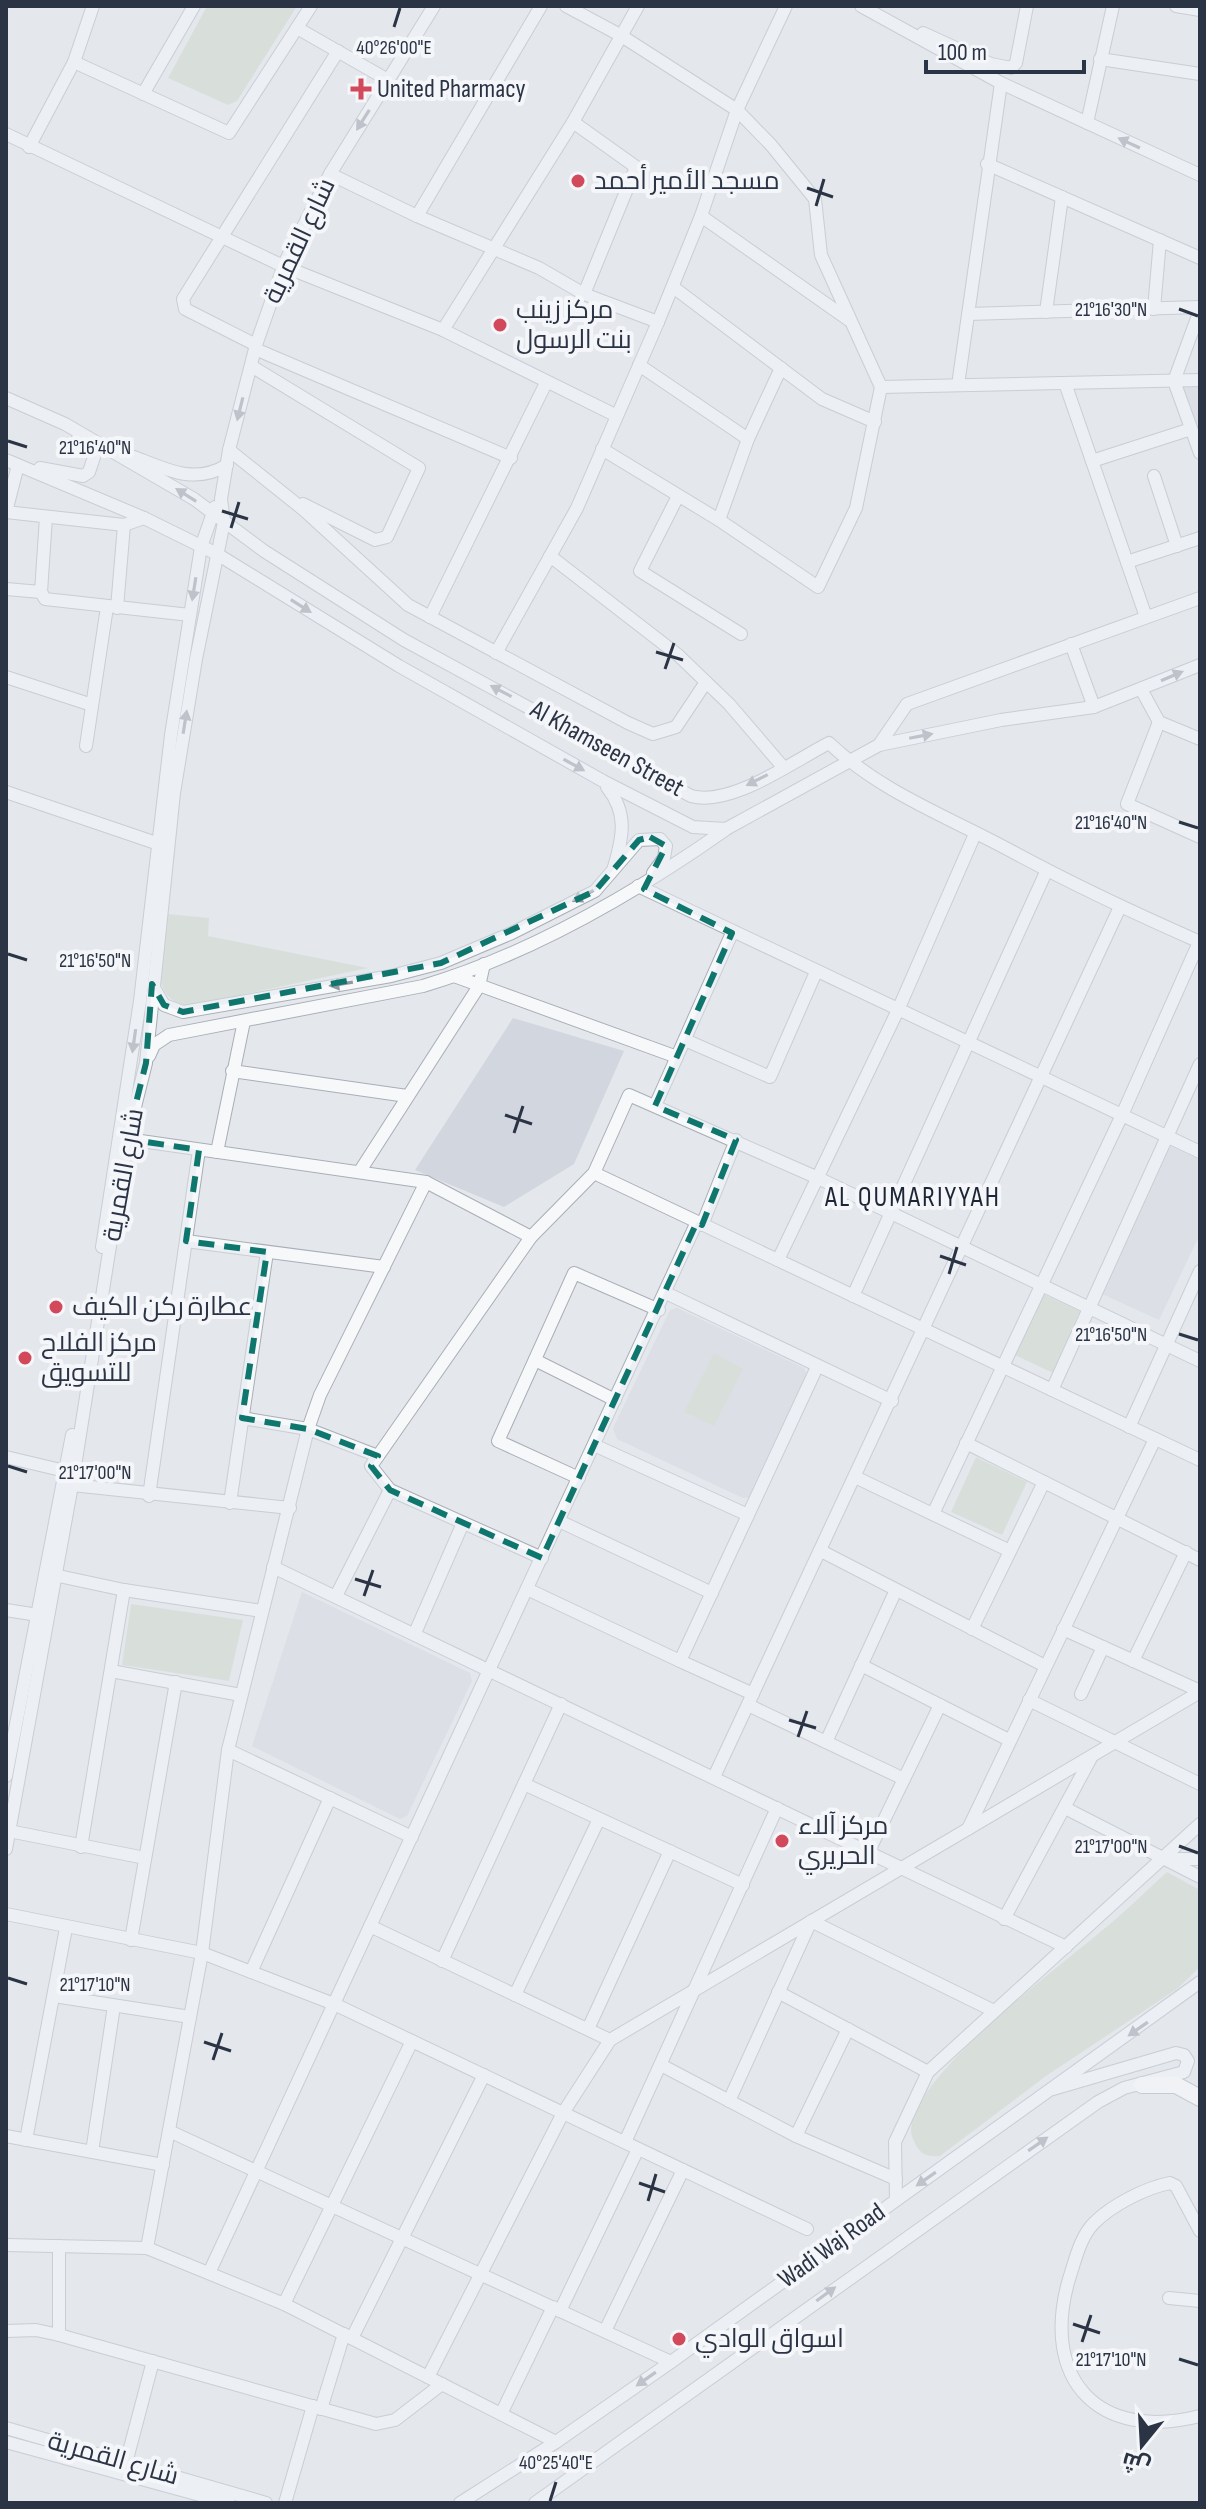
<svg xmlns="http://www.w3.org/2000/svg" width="1206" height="2509" viewBox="0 0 1206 2509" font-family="'Sofia Sans Condensed',Cairo,sans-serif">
  <rect width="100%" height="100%" fill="#e4e7ec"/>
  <!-- built -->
  <g fill="#d2d6de">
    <polygon points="1200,385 1200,439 1180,386"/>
    <polygon points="513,1018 624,1051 574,1164 504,1207 415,1170"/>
    <polygon points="1170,1146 1200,1160 1200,1234 1159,1320 1102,1294"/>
    <polygon points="677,1308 804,1368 807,1376 750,1497 743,1498 617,1439 613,1428 670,1310"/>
    <polygon points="302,1592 470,1673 472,1681 407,1816 400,1819 252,1746"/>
  </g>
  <!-- green -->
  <g fill="#c9d6c5">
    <polygon points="207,6 297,6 237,101 228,105 168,78"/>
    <path d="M168 914 209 918 208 936 368 968 184 1007C147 993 158 944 168 914Z"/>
    <polygon points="1043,1294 1080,1311 1053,1373 1015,1355"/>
    <polygon points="714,1353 743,1369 714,1426 684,1412"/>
    <polygon points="976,1457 1027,1482 1002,1535 951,1512"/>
    <polygon points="131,1604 243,1620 229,1681 122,1665"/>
    <path d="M1167 1872 1200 1890V1967L1177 1989 1046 2076 940 2156C925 2157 919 2154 913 2139 891 2091 1063 1964 1099 1933 1123 1914 1145 1892 1167 1872Z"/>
  </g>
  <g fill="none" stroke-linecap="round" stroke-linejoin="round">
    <defs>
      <g id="minor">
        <polyline points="566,6 620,35 737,110 771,145 815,199 821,255 881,387 856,508 818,587 719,520 602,449"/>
        <polyline points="861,6 1001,83 1200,175"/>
        <polyline points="1176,6 1200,10"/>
        <polyline points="297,28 388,80"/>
        <polyline points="923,33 991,64 1011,68 1016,63 1027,6"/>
        <polyline points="1100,59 1200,74"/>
        <polyline points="74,62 229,133 311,6"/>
        <polyline points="143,94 194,6"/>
        <polyline points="573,122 636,167 584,294"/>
        <polyline points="1087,123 1113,6"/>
        <polyline points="6,134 283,266 443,330 615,415"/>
        <polyline points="29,147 74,62 93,6"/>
        <polyline points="987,164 1200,258"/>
        <polyline points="330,174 417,216 539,268 584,294 658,322 701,216 737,110 786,6"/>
        <polyline points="417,216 541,6"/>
        <polyline points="701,216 849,320"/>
        <polyline points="673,287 822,399 875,422"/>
        <polyline points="1154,309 1160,240"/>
        <polyline points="1200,310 1174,381 1200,453"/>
        <polyline points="1046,312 1062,197"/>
        <polyline points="968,314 1200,307"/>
        <polyline points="443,330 573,122 638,6"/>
        <polyline points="256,345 185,309 183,299 338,51"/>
        <polyline points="255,349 511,458"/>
        <polyline points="639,365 748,439"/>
        <polyline points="251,366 419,468 387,537 375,540 303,504"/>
        <polyline points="1065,383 1146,617"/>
        <polyline points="958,385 1001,83"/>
        <polyline points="881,387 1200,380"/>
        <path d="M6 398 65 424 194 499 264 551 404 640 691 796C731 807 792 762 829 743 882 793 949 817 1013 852 1074 885 1136 914 1200 942"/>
        <polyline points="229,450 304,510 408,605 628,723 653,734 676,727 706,682"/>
        <path d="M129 455C164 468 193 486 227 465"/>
        <polyline points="6,460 144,518 217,554 399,666 603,781 693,827 726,829 879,745 1001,720 1094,707 1200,665"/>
        <polyline points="1092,461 1191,429"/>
        <polyline points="40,468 83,476 89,472 94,457 87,444 78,438"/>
        <polyline points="1154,476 1177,546"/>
        <polyline points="678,496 640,571 741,634"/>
        <polyline points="6,512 124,525 144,518"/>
        <polyline points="6,512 18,465"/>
        <polyline points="46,517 41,592 45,599 190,615"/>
        <polyline points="719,520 748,439 781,368"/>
        <polyline points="550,556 678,655 729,704 783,767"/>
        <polyline points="1127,562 1200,538"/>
        <polyline points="6,589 41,592"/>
        <polyline points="117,608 124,525"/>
        <polyline points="430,617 546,383"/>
        <polyline points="1071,644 1094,707"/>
        <polyline points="496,653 577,508 658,322"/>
        <polyline points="6,677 92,705"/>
        <polyline points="1141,689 1159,722 1200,739"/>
        <polyline points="1159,722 1127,804 1200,837"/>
        <polyline points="879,745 907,704 1200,598"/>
        <polyline points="86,746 107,607"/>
        <path d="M607 787C628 813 623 837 614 867"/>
        <polyline points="6,792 156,843"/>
        <polyline points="638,886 1200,1152"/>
        <polyline points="454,976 677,1057"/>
        <polyline points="153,986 164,1005 183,1012 391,976 441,963 512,933 595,891 639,840 660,839 666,846 664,858 653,873"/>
        <polyline points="685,1040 770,1077 816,972"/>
        <path d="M149 1056 154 1045 169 1035 423 986C530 954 634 894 725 830"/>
        <polyline points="232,1071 407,1096"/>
        <polyline points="655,1106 732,933"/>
        <polyline points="127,1139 426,1182 531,1237"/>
        <polyline points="217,1152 244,1021"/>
        <polyline points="360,1171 479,986 484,964"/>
        <polyline points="594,1173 1200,1460"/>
        <polyline points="702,1225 736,1140"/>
        <polyline points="186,1241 384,1267"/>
        <polyline points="102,1247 140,1001 171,735 201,547 215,507"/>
        <polyline points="778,1260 898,1010 975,834"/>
        <polyline points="666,1293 892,1401"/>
        <polyline points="853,1296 1046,872"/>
        <polyline points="535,1360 615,1400"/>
        <polyline points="1052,1390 1200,1064"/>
        <polyline points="242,1418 308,1429 378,1456"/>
        <polyline points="1129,1427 1200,1271"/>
        <polyline points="966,1443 1200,1560"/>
        <polyline points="594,1445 748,1515"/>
        <polyline points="6,1457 65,1471"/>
        <polyline points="855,1477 1010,1551"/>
        <polyline points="579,1478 498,1441 574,1273 659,1310"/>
        <polyline points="72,1485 290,1508"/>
        <polyline points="149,1496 199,1150"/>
        <polyline points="230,1503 267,1252"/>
        <polyline points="933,1514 1122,1115 1200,940"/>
        <polyline points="559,1521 712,1593"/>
        <polyline points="821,1551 1045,1666"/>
        <polyline points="542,1558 390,1490 371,1466 531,1237 594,1173 629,1095 818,1178 1200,1361"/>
        <polyline points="273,1567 1066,1947"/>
        <polyline points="54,1575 124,1590 262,1611"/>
        <polyline points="527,1589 680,1661 817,1367"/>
        <polyline points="336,1596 390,1490"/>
        <polyline points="6,1610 38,1615"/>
        <polyline points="972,1629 1044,1482"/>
        <polyline points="1063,1629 1200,1691"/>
        <polyline points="415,1633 463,1523"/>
        <polyline points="680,1661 753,1694"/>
        <polyline points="1133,1661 1186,1552"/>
        <polyline points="861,1665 1009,1740"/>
        <polyline points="111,1671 241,1695"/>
        <polyline points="1081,1694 1103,1647"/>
        <polyline points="1029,1700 1200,1784"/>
        <polyline points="748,1705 904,1779"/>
        <polyline points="826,1742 896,1590"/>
        <polyline points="228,1750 412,1837"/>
        <polyline points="6,1776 72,1435"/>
        <polyline points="714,1777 1120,907"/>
        <polyline points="524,1784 743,1885"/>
        <polyline points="1065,1808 1200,1877"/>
        <polyline points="968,1829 1155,1439"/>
        <polyline points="9,1831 145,1858"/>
        <polyline points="81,1847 124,1590"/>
        <polyline points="6,1849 72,1485 127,1139 146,1063 174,793 196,659 224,522 221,499 229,450 256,345 285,262 330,174 434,6"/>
        <polyline points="868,1853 940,1705"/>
        <polyline points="1167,1859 1200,1859"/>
        <polyline points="6,1914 202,1953 334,2004 807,2229"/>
        <polyline points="1004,1919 1092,1756"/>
        <polyline points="370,1926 610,2040"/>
        <polyline points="131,1940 176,1682"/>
        <polyline points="442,1961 561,1704"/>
        <polyline points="251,1972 330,1798"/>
        <polyline points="778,1992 928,2072"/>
        <polyline points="515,1995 599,1819"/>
        <polyline points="54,1996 190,2017"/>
        <polyline points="588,2029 670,1851"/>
        <polyline points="661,2065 796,2136 896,2179"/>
        <polyline points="729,2101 811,1921 994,2011"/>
        <polyline points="169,2131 671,2362"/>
        <polyline points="6,2136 163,2165"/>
        <polyline points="796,2136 848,2029"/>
        <polyline points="26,2140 66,1928"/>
        <polyline points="625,2142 777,1808"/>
        <polyline points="92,2152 114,2006"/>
        <polyline points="896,2200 895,2142 928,2072 1200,1824"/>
        <path d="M1200 2231 1176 2186 1170 2183C1145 2188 1112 2205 1094 2223 1080 2237 1075 2261 1069 2279 1040 2379 1098 2442 1200 2416"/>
        <polyline points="6,2245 147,2248 284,2304 556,2442"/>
        <polyline points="59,2246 59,2335"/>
        <polyline points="147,2248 202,1953 228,1750 308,1429 320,1395 426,1182"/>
        <polyline points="209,2273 697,1222"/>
        <polyline points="1169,2298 1200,2301"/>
        <polyline points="284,2304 412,2041"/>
        <polyline points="560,2311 638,2149"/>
        <polyline points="6,2331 36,2330 59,2335 376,2424 395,2420 442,2384"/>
        <polyline points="605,2331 683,2170"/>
        <polyline points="352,2338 484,2075"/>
        <polyline points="428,2377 563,2113 610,2040 1200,1692"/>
        <polyline points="321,2409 344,2334"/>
        <polyline points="501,2414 553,2307"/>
        <polyline points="6,2428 266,2503"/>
        <polyline points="6,2442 229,2503"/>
        <polyline points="126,2463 153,2361"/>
        <polyline points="285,2503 313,2406"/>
        <polyline points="460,2503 556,2442 671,2362 1200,1982"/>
        <polyline points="535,2503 1098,2102 1124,2088 1184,2072 1188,2061 1184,2055 1176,2053 1053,2089"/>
      </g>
      <polyline id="major" points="1142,2085 1176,2085 1200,2098"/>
    </defs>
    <!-- minor casing -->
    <use href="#minor" stroke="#a9aeb7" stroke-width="14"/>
    <!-- major casing -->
    <use href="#major" stroke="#a3abb8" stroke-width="18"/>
    <!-- minor -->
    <use href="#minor" stroke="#f7f8fa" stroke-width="12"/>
    <!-- major -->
    <use href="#major" stroke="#fff" stroke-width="16"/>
  </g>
  <!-- one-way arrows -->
  <defs><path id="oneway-solid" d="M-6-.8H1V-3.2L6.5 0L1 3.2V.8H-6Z" transform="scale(2)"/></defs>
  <g fill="#9196a0">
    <use href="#oneway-solid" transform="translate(363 120) rotate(122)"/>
    <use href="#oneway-solid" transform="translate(1129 143) rotate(-155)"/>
    <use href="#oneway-solid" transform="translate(240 409) rotate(104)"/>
    <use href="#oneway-solid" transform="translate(186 495) rotate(-148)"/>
    <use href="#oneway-solid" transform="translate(194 589) rotate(99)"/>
    <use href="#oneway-solid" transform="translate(301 606) rotate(32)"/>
    <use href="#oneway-solid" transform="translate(1172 676) rotate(-23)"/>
    <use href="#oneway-solid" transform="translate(501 691) rotate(-152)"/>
    <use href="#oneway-solid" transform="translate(185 722) rotate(-81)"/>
    <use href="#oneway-solid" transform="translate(921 736) rotate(-11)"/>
    <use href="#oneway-solid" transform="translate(574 765) rotate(29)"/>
    <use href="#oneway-solid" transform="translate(757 780) rotate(153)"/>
    <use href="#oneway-solid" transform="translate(583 896) rotate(152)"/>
    <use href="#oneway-solid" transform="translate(341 984) rotate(171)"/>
    <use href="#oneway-solid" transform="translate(134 1041) rotate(98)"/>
    <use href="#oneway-solid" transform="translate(1138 2029) rotate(145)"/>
    <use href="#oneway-solid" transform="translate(1038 2144) rotate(-35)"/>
    <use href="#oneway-solid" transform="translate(926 2179) rotate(145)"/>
    <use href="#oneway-solid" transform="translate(826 2294) rotate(-36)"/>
    <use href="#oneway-solid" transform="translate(646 2379) rotate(145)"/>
  </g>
  <!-- marked area -->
  <path d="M0 0H1206V2509H0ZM650 837 666 846 644 889 732 933 655 1106 736 1140 702 1225 697 1222 542 1558 390 1490 371 1466 378 1456 308 1429 242 1418 267 1252 186 1241 199 1150 127 1139 146 1063 152 984 164 1005 183 1012 441 963 595 891 639 840Z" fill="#e4e7ec" fill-opacity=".55" fill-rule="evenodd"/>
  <path fill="none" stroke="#0f766e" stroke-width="6" stroke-dasharray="16 10" stroke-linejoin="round" d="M650 837 666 846 644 889 732 933 655 1106 736 1140 702 1225 697 1222 542 1558 390 1490 371 1466 378 1456 308 1429 242 1418 267 1252 186 1241 199 1150 127 1139 146 1063 152 984 164 1005 183 1012 441 963 595 891 639 840Z"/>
  <!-- ticks -->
  <path fill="none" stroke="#2b3445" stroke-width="3" d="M394 27 400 8M807 188 833 197M816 206 824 179M1179 309 1198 316M8 441 27 447M222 511 248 519M231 528 239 502M656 652 683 660M665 669 674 643M1179 822 1198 828M8 954 27 960M505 1115 532 1124M514 1133 523 1106M940 1256 966 1265M949 1274 957 1247M1179 1334 1198 1340M8 1466 27 1472M355 1579 381 1587M364 1596 373 1570M789 1720 816 1728M798 1737 807 1711M1179 1846 1198 1853M8 1978 27 1984M204 2042 231 2051M213 2060 222 2033M639 2183 665 2192M648 2201 656 2174M1073 2324 1100 2333M1082 2342 1091 2315M1179 2359 1198 2365M550 2501 556 2482"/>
  <!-- markers -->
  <g fill="#d1495b" stroke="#f4f6f9" stroke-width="3">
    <path d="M357 77h8v8h8v8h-8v8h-8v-8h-8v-8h8z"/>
    <circle cx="578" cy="181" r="8"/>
    <circle cx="500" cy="325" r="8"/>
    <circle cx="56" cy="1307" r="8"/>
    <circle cx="25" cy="1358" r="8"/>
    <circle cx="782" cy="1841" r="8"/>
    <circle cx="679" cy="2339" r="8"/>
  </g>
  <g text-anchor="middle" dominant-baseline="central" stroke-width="8" stroke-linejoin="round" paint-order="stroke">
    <!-- poi labels -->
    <g font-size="26" fill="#2b3445" stroke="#f4f6f9" text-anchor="start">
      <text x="377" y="89">United Pharmacy</text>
      <text x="594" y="181">مسجد الأمير أحمد</text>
      <text x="516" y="310">مركز زينب<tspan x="516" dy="30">بنت الرسول</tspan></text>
      <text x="72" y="1307">عطارة ركن الكيف</text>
      <text x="41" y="1343">مركز الفلاح<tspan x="41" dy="30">للتسويق</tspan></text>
      <text x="798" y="1826">مركز آلاء<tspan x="798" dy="30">الحريري</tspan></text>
      <text x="695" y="2339">اسواق الوادي</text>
    </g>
    <!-- street labels -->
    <g font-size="26" fill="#2b3445" stroke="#f4f6f9">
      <text transform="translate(300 241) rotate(-65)">شارع القمرية</text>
      <text transform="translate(607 749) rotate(29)">Al Khamseen Street</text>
      <text transform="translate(124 1175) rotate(-80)">شارع القمرية</text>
      <text transform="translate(832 2246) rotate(-36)">Wadi Waj Road</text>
      <text transform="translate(113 2459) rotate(16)">شارع القمرية</text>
    </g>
    <!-- neighbourhood labels -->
    <g font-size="28" letter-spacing="2" fill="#1d2536" stroke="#f4f6f9">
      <text x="913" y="1197">AL QUMARIYYAH</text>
    </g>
  </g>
  <g font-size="20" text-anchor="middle" fill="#2b3445" stroke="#f4f6f9" stroke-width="8" stroke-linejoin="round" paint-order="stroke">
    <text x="394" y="54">40°26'00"E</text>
    <text x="1111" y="316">21°16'30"N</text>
    <text x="95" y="454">21°16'40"N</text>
    <text x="1111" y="829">21°16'40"N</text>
    <text x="95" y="967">21°16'50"N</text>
    <text x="1111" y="1341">21°16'50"N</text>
    <text x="95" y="1479">21°17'00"N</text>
    <text x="1111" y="1853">21°17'00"N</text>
    <text x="95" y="1991">21°17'10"N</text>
    <text x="1111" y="2366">21°17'10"N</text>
    <text x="556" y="2469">40°25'40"E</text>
  </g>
  <!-- border -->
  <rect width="1206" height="2509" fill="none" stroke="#2b3445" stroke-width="16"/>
  <!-- north arrow -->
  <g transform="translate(1142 2445) rotate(198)" stroke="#f4f6f9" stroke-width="6" paint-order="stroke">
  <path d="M0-6L14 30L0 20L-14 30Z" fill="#2b3445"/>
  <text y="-12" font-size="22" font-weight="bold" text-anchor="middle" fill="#2b3445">ش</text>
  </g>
  <!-- scale -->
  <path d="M926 60v12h158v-12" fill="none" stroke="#2b3445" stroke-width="4"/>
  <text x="938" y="60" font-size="24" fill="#2b3445" stroke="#f4f6f9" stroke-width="6" paint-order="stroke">100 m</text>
</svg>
